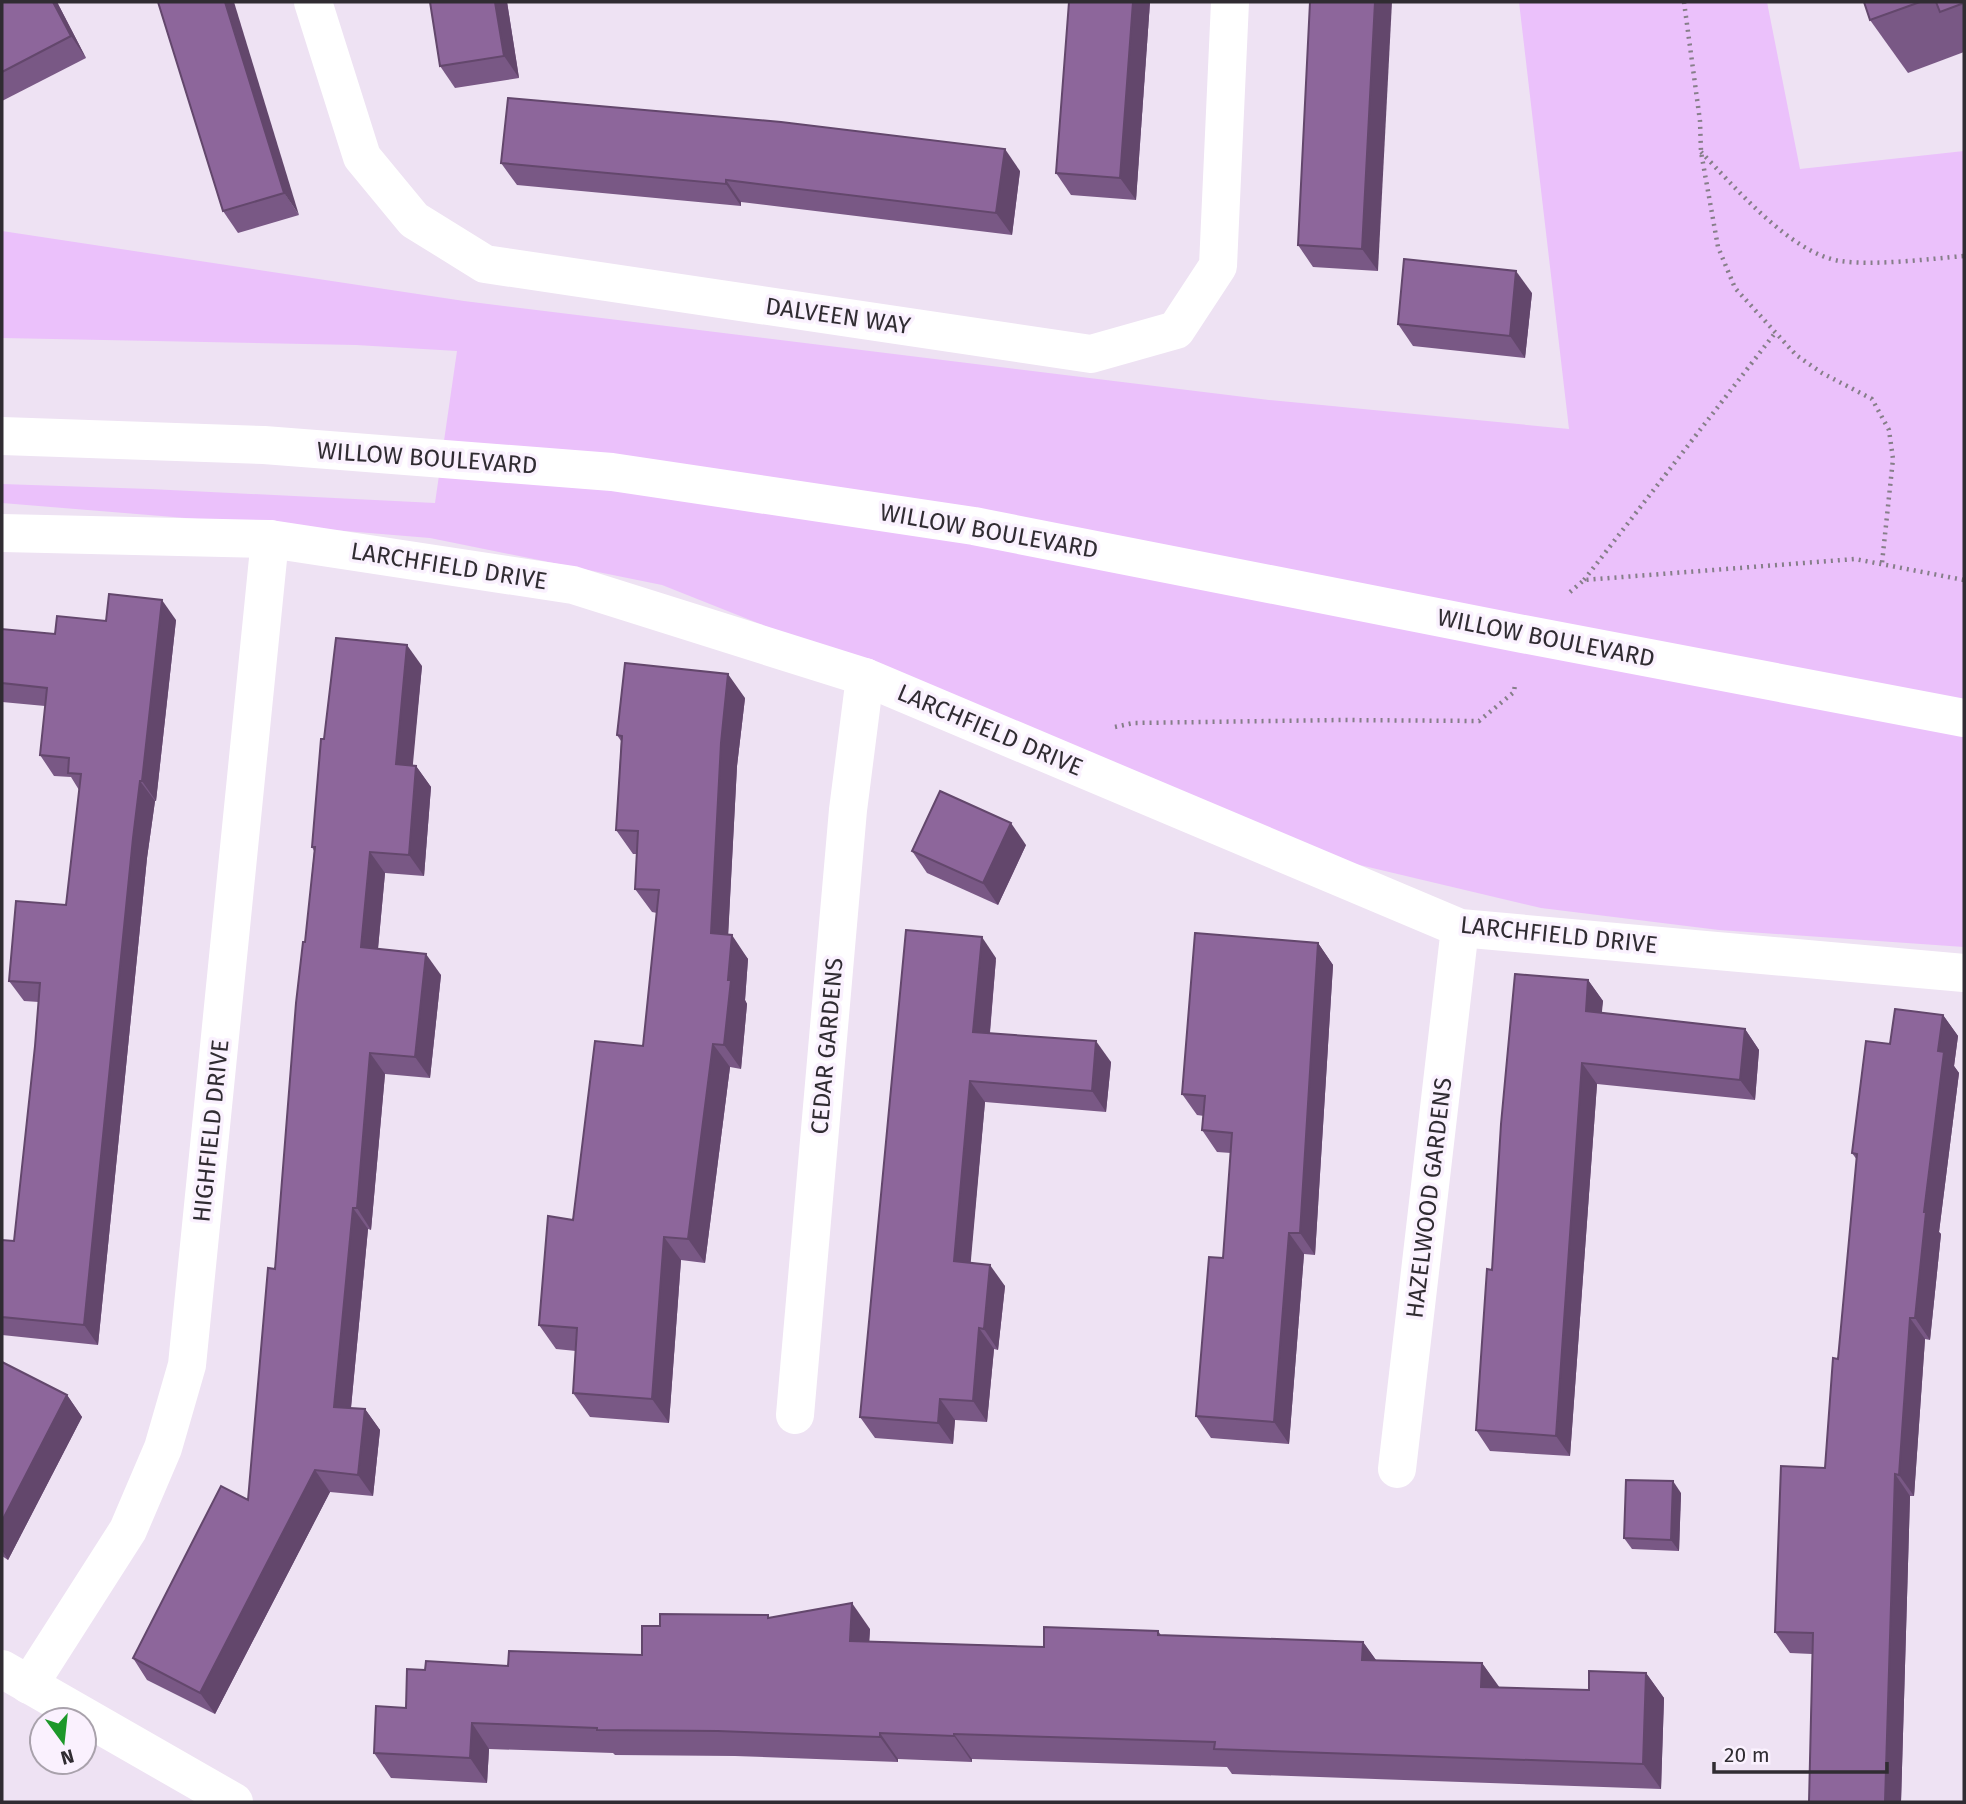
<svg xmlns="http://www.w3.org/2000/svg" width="1966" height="1804" viewBox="0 0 1966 1804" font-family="'Fira Sans',sans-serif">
  <rect width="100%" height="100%" fill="#eee2f3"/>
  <!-- green -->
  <polygon fill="#ebc1fb" points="1519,2 1767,2 1800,169 1964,151 1964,947 1719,930 1541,908 1326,857 1007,722 662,585 430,538 2,503 2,484 150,489 435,503 457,351 356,345 2,338 2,231 464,301 1269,400 1569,429"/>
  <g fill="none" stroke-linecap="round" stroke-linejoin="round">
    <!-- path -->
    <g stroke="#867e89" stroke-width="4.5" stroke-dasharray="2 5" stroke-linecap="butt">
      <polyline points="1684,2 1700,121 1701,152 1718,247 1735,288 1796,355 1822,373 1872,399 1889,430 1893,459 1882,563"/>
      <path d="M1701 152C1735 187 1790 253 1840 261 1875 266 1928 259 1964 256"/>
      <polyline points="1584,580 1775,333"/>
      <polyline points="1570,592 1584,580 1855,559 1964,580"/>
      <polyline points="1115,727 1133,723 1341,720 1479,721 1514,692 1515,684"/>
    </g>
    <!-- minor -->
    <g stroke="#fff" stroke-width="38">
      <polyline points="313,2 362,157 414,220 485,264 1091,354 1176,330 1218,266 1230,2"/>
      <polyline points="2,533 270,539 573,585 865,677 1460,928 1964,973"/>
      <polyline points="795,1415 848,810 865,677"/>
      <polyline points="1397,1469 1460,928"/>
      <polyline points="2,1669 234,1802"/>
      <polyline points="29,1685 128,1530 163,1448 187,1365 270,539"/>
    </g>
    <!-- primary -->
    <polyline stroke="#fff" stroke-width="38" points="2,436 264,445 612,472 974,526 1523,634 1964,718"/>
  </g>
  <!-- wall -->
  <g fill="#795885">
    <polygon points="2,2 57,2 86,58 2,101"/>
    <polygon points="158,2 299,215 238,233 223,211"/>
    <polygon points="507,2 519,78 455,88 440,66"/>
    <polygon points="1069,2 1150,2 1136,200 1071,195 1056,173"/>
    <polygon points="1310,2 1378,271 1313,267 1298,245"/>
    <polygon points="1864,2 1964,2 1964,52 1908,73 1870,20"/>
    <polygon points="501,163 1020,171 1012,235 741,202 741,206 517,185"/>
    <polygon points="1532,293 1525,358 1413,346 1398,324"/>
    <polygon points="176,620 156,801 155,801 147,858 98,1345 2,1335 2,1240 14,1241 35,1046 39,1002 24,1001 9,981 66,905 79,790 71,777 54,776 40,755 45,706 2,702 2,629 55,634 106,621"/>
    <polygon points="422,666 412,765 416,766 431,787 424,876 385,873 378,949 441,975 430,1078 385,1074 371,1230 368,1229 351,1408 365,1409 380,1430 373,1496 330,1492 215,1714 147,1680 133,1658 248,1500 275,1269 314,851 312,847 324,739"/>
    <polygon points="745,698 737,766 728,935 748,959 745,1000 747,1004 741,1069 730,1067 705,1263 681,1260 669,1423 590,1417 573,1393 576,1351 556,1349 539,1325 573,1220 643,1046 657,913 652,912 635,889 637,854 633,854 616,830 621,741 617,735"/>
    <polygon points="1026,845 998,905 927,873 912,851"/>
    <polygon points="1318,943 1333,965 1315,1255 1304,1254 1289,1444 1211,1438 1196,1416 1223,1258 1231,1153 1217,1152 1202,1130 1204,1116 1197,1115 1182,1094"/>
    <polygon points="996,958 990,1033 1111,1062 1106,1112 985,1102 970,1263 1005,1286 998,1350 994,1349 987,1422 955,1420 953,1444 875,1438 860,1417"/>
    <polygon points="1588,980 1603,1001 1601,1013 1745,1029 1759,1050 1755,1100 1597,1084 1570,1456 1490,1451 1476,1430"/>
    <polygon points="1943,1015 1958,1036 1954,1066 1959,1073 1939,1232 1941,1234 1930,1340 1925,1339 1914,1496 1910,1496 1901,1802 1809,1802 1812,1654 1790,1653 1775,1632 1825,1468 1838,1359 1857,1160 1852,1153 1890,1044"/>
    <polygon points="2,1362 67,1395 82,1417 8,1560 2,1556"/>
    <polygon points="1681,1493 1679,1551 1632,1549 1624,1538"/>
    <polygon points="769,1618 870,1629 869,1641 1044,1647 1158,1631 1161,1635 1363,1642 1376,1660 1482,1663 1499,1688 1589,1690 1646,1673 1664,1698 1661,1789 1232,1774 1227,1767 972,1759 972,1762 898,1759 898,1762 735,1756 615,1755 613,1753 489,1749 487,1783 391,1778 374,1753 406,1708 425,1670 508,1666 642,1655 660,1626"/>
  </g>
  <!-- shaded-wall -->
  <g fill="#63476c">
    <polygon points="53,2 57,2 86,58 71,36"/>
    <polygon points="225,2 234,2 299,215 284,193"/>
    <polygon points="495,2 507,2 519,78 504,56"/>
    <polygon points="1133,2 1150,2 1136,200 1120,178"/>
    <polygon points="1375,2 1392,2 1378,271 1362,249"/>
    <polygon points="1005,149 1020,171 1012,235 996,213"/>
    <polygon points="726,180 741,202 741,206 726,184"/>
    <polygon points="1516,271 1532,293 1525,358 1510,336"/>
    <polygon points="162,600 176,620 156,801 142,781"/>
    <polygon points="407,645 422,666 411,785 396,764"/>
    <polygon points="728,674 745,698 737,766 727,957 711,933 721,743"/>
    <polygon points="416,766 431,787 424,876 409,855"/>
    <polygon points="140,781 155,801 147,858 98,1345 84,1325 133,838"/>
    <polygon points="1011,823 1026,845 998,905 983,883"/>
    <polygon points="370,852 385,873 376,969 361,947"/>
    <polygon points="732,935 748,959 745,1000 747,1004 741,1069 724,1045"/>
    <polygon points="982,937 996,958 988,1053 973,1032"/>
    <polygon points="1318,943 1333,965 1315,1255 1300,1233"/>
    <polygon points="426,954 441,975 430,1078 415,1057"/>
    <polygon points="1588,980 1603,1001 1600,1032 1586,1011"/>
    <polygon points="1943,1015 1958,1036 1954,1066 1959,1073 1939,1232 1941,1234 1930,1340 1915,1318 1938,1051"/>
    <polygon points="1745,1029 1759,1050 1755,1100 1740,1080"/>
    <polygon points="1096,1041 1111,1062 1106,1112 1092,1091"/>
    <polygon points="713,1044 730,1067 705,1263 688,1239"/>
    <polygon points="370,1053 385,1074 371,1230 357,1208"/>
    <polygon points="1582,1063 1597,1084 1570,1456 1556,1436"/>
    <polygon points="970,1081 985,1102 969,1282 954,1261"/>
    <polygon points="353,1208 368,1229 349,1428 334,1407"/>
    <polygon points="1289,1233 1304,1254 1289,1444 1274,1422"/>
    <polygon points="664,1237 681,1260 669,1423 652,1399"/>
    <polygon points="990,1265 1005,1286 998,1350 984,1329"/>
    <polygon points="1910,1318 1925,1339 1914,1496 1899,1475"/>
    <polygon points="979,1328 994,1349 987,1422 973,1401"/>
    <polygon points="67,1395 82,1417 8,1560 2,1550 2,1521"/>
    <polygon points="940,1399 955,1420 953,1444 938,1423"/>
    <polygon points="365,1409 380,1430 373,1496 358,1475"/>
    <polygon points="315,1470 330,1492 215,1714 200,1693"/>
    <polygon points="1895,1474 1910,1496 1901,1802 1885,1802"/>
    <polygon points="1673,1481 1681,1493 1679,1551 1671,1540"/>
    <polygon points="852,1603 870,1629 868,1666 850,1641"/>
    <polygon points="1363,1642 1381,1667 1362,1660"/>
    <polygon points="1482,1663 1500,1688 1481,1687"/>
    <polygon points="1646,1673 1664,1698 1661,1789 1643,1764"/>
    <polygon points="472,1723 489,1749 487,1783 470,1758"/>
    <polygon points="880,1733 898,1759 898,1762 880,1737"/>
    <polygon points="954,1734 972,1759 972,1762 954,1736"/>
  </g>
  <!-- building -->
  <g fill="#8d669b" stroke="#63476c" stroke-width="2">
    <polygon points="2,2 53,2 71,36 2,72"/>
    <polygon points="158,2 225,2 284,193 223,211"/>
    <polygon points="430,2 495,2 504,56 440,66"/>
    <polygon points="1069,2 1133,2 1120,178 1056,173"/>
    <polygon points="1310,2 1375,2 1362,249 1298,245"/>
    <polygon points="1864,2 1920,2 1870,20"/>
    <polygon points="1936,2 1964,2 1964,3 1940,12"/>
    <polygon points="508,98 781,122 1005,149 996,213 726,180 726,184 501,163"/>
    <polygon points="1404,259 1516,271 1510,336 1398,324"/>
    <polygon points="109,594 162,600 142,781 140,781 133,838 84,1325 2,1317 2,1240 14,1241 35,1046 40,983 9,981 16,901 66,905 81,774 68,773 69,758 40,755 47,688 2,683 2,629 55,634 57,616 106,621"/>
    <polygon points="336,638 407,645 396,764 416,766 409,855 370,852 361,947 426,954 415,1057 370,1053 357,1208 353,1208 334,1407 365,1409 358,1475 315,1470 200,1693 133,1658 221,1486 248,1500 268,1268 275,1269 296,1003 303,942 305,942 315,847 312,847 321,739 324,739"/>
    <polygon points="625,663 728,674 721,743 711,933 732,935 728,980 731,980 724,1045 713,1044 688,1239 664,1237 652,1399 573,1393 577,1328 539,1325 548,1216 573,1220 595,1041 643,1046 659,890 635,889 638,831 616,830 622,736 617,735"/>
    <polygon points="940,791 1011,823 983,883 912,851"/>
    <polygon points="906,930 982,937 973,1032 1096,1041 1092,1091 970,1081 954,1261 990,1265 984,1329 979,1328 973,1401 940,1399 938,1423 860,1417"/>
    <polygon points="1195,933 1318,943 1300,1233 1289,1233 1274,1422 1196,1416 1209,1257 1223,1258 1232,1133 1202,1130 1205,1096 1182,1094"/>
    <polygon points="1515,974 1588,980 1586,1011 1745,1029 1740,1080 1582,1063 1556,1436 1476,1430 1487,1269 1492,1270 1501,1124"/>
    <polygon points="1895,1009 1943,1015 1938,1051 1944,1052 1924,1212 1926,1212 1915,1318 1910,1318 1899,1475 1895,1474 1885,1802 1809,1802 1813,1633 1775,1632 1781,1466 1825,1468 1833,1358 1838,1359 1857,1154 1852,1153 1866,1041 1890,1044"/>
    <polygon points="2,1362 67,1395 2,1521"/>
    <polygon points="1626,1480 1673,1481 1671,1540 1624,1538"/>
    <polygon points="852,1603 850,1641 1044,1647 1044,1627 1158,1631 1158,1635 1363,1642 1362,1660 1482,1663 1481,1687 1589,1690 1589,1671 1646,1673 1643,1764 1214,1749 1215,1742 954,1734 954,1736 880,1733 880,1737 718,1731 597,1730 597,1728 472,1723 470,1758 374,1753 376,1706 406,1708 407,1669 425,1670 426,1661 508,1666 509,1651 642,1655 642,1626 660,1626 660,1614 768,1615 768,1618"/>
  </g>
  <g text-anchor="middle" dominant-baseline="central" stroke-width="7" stroke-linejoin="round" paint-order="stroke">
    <!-- street labels -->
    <g font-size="24" fill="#302c32" stroke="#faf1fe">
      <text transform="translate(838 316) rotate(8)">DALVEEN WAY</text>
      <text transform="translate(427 458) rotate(4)">WILLOW BOULEVARD</text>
      <text transform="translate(989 531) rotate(10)">WILLOW BOULEVARD</text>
      <text transform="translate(449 566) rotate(9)">LARCHFIELD DRIVE</text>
      <text transform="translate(1546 638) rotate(11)">WILLOW BOULEVARD</text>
      <text transform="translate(990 730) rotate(23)">LARCHFIELD DRIVE</text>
      <text transform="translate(1559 935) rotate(6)">LARCHFIELD DRIVE</text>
      <text transform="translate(827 1046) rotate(-85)">CEDAR GARDENS</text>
      <text transform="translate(211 1131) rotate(-84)">HIGHFIELD DRIVE</text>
      <text transform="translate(1429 1198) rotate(-83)">HAZELWOOD GARDENS</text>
    </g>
  </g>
  <!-- border -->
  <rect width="1966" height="1804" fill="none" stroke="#302c32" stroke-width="7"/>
  <!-- north arrow -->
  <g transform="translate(63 1741) rotate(165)"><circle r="33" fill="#faf1fe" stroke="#a9a2ac" stroke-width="2"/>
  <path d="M0-5L12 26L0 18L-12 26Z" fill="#1d982a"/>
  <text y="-10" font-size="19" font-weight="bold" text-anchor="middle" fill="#302c32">N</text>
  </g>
  <!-- scale -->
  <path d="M1714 1762v10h173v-10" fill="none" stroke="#302c32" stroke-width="3.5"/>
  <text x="1724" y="1762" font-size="21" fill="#302c32" stroke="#faf1fe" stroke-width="5" paint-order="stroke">20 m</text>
</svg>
